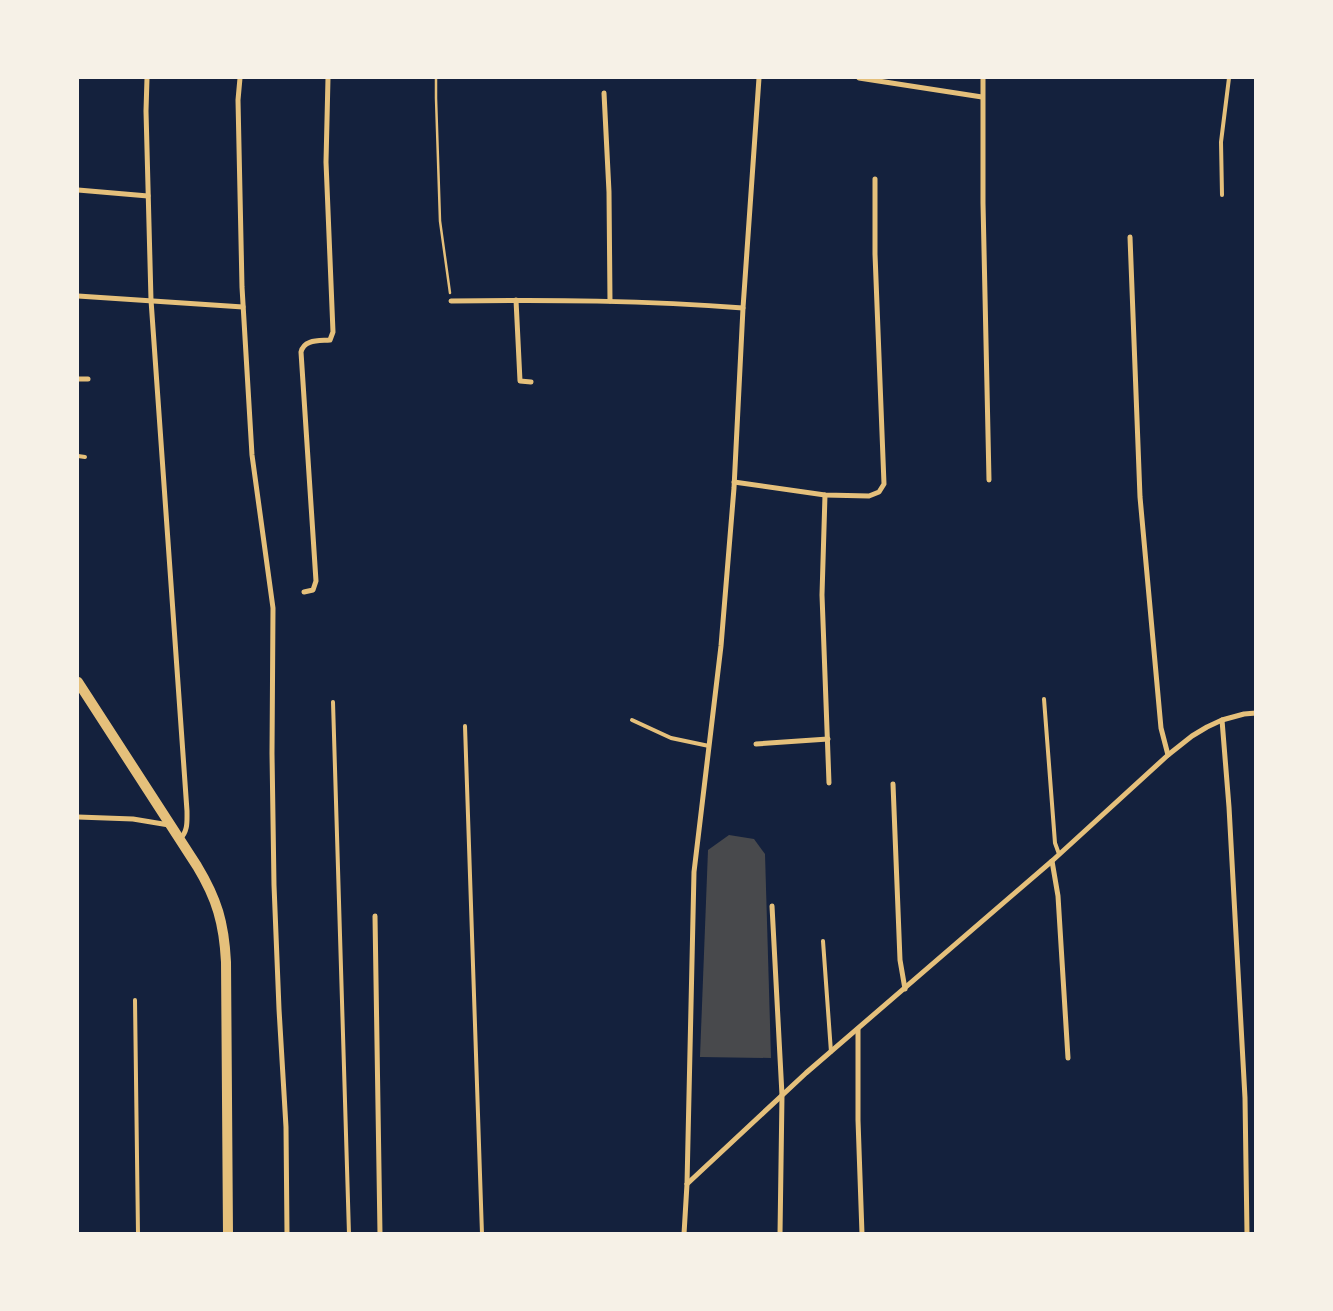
<svg xmlns="http://www.w3.org/2000/svg" width="1333" height="1311" viewBox="0 0 1333 1311" font-family="Montserrat,sans-serif">
  <rect width="100%" height="100%" fill="#14213d"/>
  <!-- building -->
  <polygon fill="#48494c" points="729,835 754,839 765,854 771,1058 700,1057 708,850"/>
  <g fill="none" stroke-linecap="round" stroke-linejoin="round">
    <!-- path -->
    <polyline stroke="#e5c07b" stroke-width="2.5" points="436,78 436,98 440,221 450,293"/>
    <!-- service -->
    <g stroke="#e5c07b" stroke-width="4">
      <polyline points="1222,195 1221,142 1229,78"/>
      <polyline points="78,456 85,457"/>
      <polyline points="1044,699 1055,843 1059,854"/>
      <polyline points="333,702 349,1234"/>
      <polyline points="632,720 671,738 709,746"/>
      <polyline points="465,726 482,1234"/>
      <polyline points="823,941 831,1052"/>
      <polyline points="135,1000 138,1234"/>
    </g>
    <!-- minor -->
    <g stroke="#e5c07b" stroke-width="5">
      <path d="M147 78 146 111 151 300 187 811C187 822 188 831 180 839"/>
      <polyline points="240,78 238,100 242,287 252,455 273,608 272,753 274,885 279,1009 286,1127 287,1234"/>
      <polyline points="859,78 982,97"/>
      <polyline points="983,78 983,203 989,480"/>
      <polyline points="604,93 609,192 610,301"/>
      <polyline points="78,190 148,196"/>
      <polyline points="1130,237 1140,497 1161,728 1168,755"/>
      <polyline points="78,296 243,307"/>
      <polyline points="516,300 520,381 531,382"/>
      <path d="M451 301C549 300 645 300 743 308"/>
      <polyline points="78,379 88,379"/>
      <polyline points="734,482 825,495 869,496 879,492 884,484 875,254 875,179"/>
      <polyline points="825,495 822,595 829,783"/>
      <path d="M304 592 313 590 316 581 301 352C304 339 319 341 330 340L333 332 326 162 328 78"/>
      <polyline points="1222,720 1229,807 1245,1098 1247,1234"/>
      <polyline points="756,744 828,739"/>
      <polyline points="893,784 900,960 905,989"/>
      <polyline points="78,817 133,819 169,825"/>
      <polyline points="1052,861 1058,896 1068,1058"/>
      <polyline points="772,906 782,1095 780,1234"/>
      <polyline points="375,916 380,1234"/>
      <polyline points="858,1029 858,1120 862,1234"/>
      <polyline points="687,1184 806,1073 1052,861 1168,755 1192,736 1207,727 1222,720 1244,714 1256,713"/>
      <polyline points="684,1234 687,1184 694,872 721,646 734,488 743,308 759,78"/>
    </g>
    <!-- secondary -->
    <path stroke="#e5c07b" stroke-width="10" d="M78 682 197 866C217 899 224 923 226 962L228 1234"/>
  </g>
  <!-- border -->
  <rect width="1333" height="1311" fill="none" stroke="#f6f1e7" stroke-width="158"/>
</svg>
